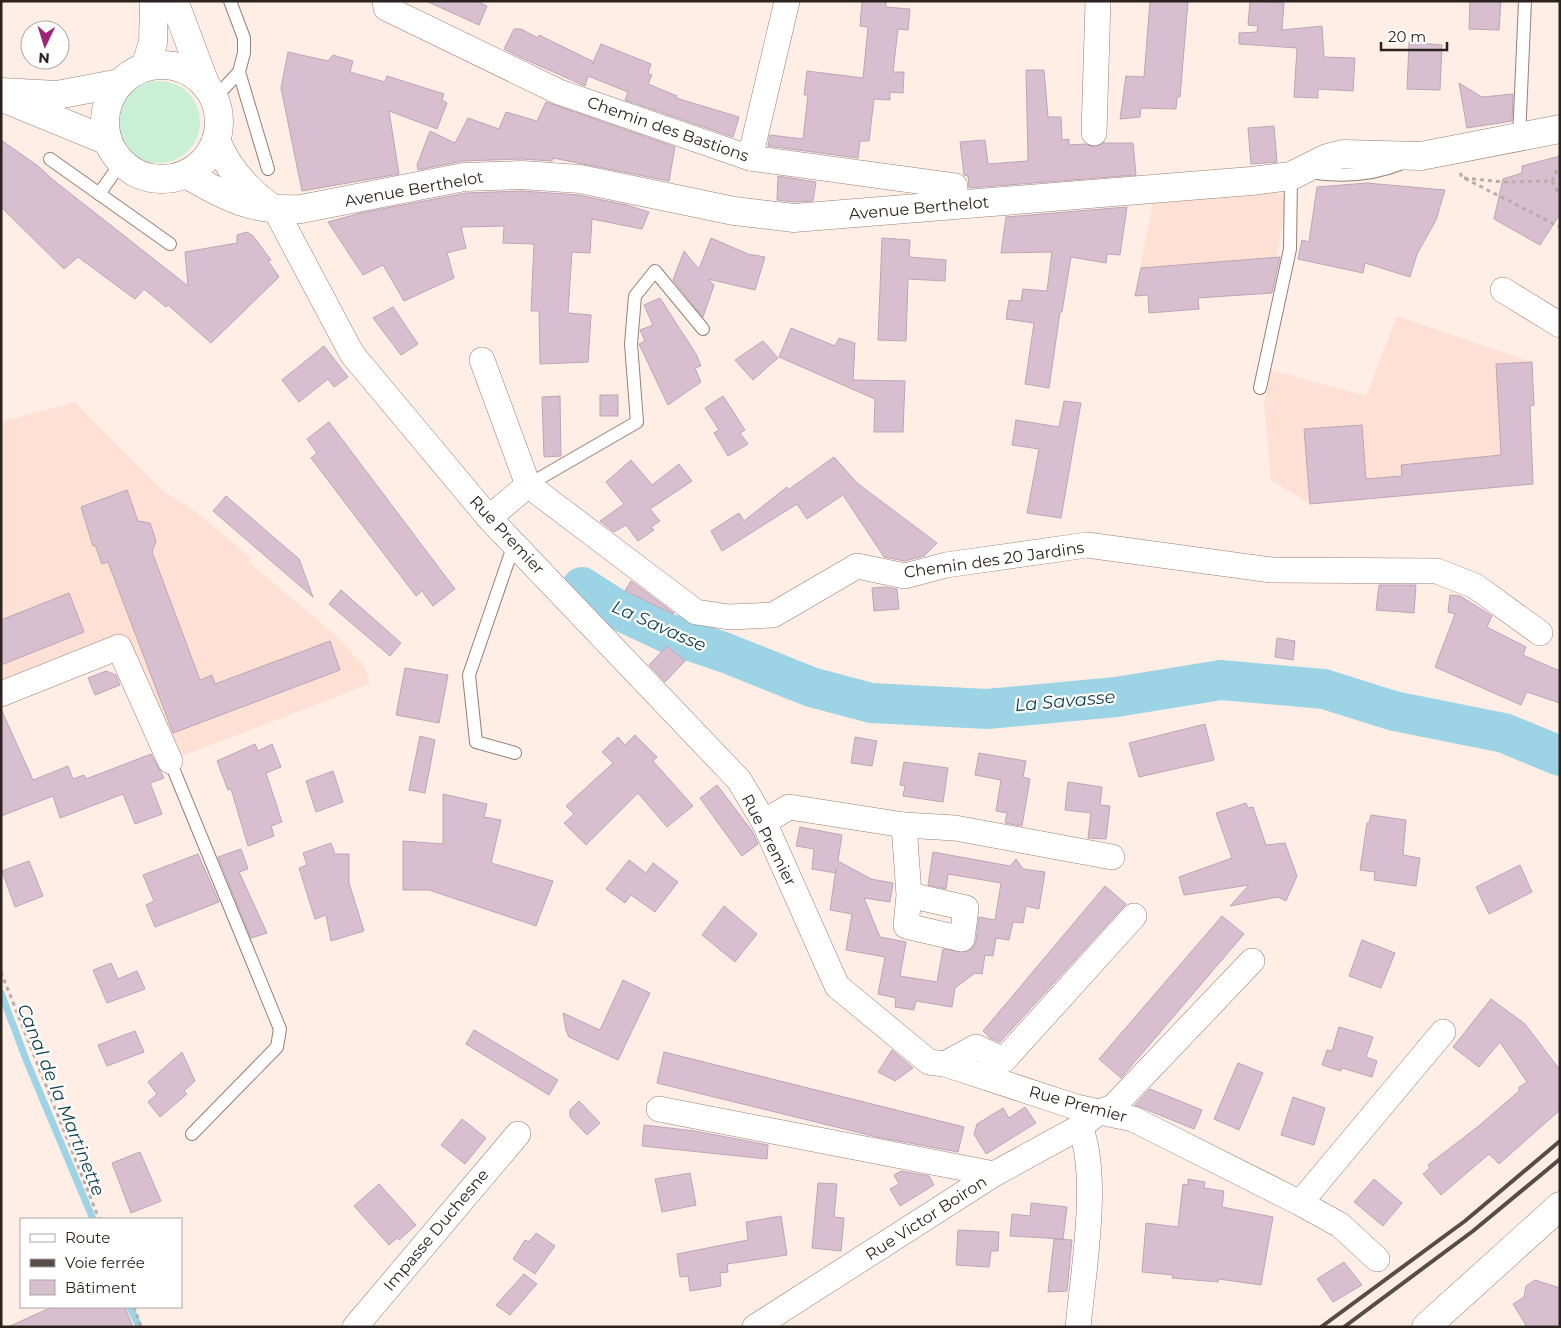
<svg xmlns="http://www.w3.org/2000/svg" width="1561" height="1328" viewBox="0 0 1561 1328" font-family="Montserrat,sans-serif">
  <rect width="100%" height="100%" fill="#ffeee6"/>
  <!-- built -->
  <g fill="#fee1d4">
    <polygon points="1275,190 1283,195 1286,205 1276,257 1277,277 1274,292 1198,298 1198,309 1149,312 1148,296 1135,296 1153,201"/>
    <polygon points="1397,316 1532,362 1534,405 1530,406 1533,484 1310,504 1271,480 1264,405 1271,370 1366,396"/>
    <polygon points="75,402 162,490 193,510 249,556 250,563 332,632 365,667 370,684 177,758 122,637 1,684 1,422"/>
  </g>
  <!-- green -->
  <circle fill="#c9efd4" cx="159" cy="122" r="41"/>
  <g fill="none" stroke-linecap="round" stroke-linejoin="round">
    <!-- stream -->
    <g stroke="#9cd4e6" stroke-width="7">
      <polyline points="1,993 27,1062 93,1219"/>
      <polyline points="130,1307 139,1327"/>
    </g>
    <!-- river -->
    <polyline stroke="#9cd4e6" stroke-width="40" points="582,587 618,610 667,633 726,653 811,687 871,703 987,709 1116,697 1221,680 1324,689 1394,711 1504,733 1560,756"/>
  </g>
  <!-- building -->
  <g fill="#d7bfd0" stroke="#bca5b6">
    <polygon points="426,1 476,1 487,6 479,25"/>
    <polygon points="862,1 886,1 886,7 910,9 908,30 898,29 893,72 904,72 903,93 890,92 890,100 874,99 869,141 860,141 858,158 768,146 770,135 803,139 808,95 804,95 807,71 863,78 868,27 860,26"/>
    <polygon points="1150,1 1188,1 1180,97 1177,97 1176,109 1141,108 1140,117 1120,119 1126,76 1144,77"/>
    <polygon points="1250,1 1284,3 1282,30 1322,26 1324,57 1355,58 1353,91 1318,89 1318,98 1294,97 1297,48 1239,44 1239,33 1257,32 1258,26 1248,25"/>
    <polygon points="1470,1 1501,1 1499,30 1469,29"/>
    <polygon points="514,29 521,29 538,38 539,35 594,62 592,65 601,44 651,64 648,73 652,75 648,84 677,96 676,98 739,117 733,137 625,100 628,92 588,76 585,86 522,58 504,49"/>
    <polygon points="1409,42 1442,45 1440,90 1407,89"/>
    <polygon points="288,52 328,61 333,55 353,61 350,72 385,82 387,76 444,94 442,100 447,103 437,129 389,111 399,174 302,191 281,88"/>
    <polygon points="1026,70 1044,70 1048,117 1061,117 1062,140 1069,139 1069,145 1085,144 1093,147 1103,143 1133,143 1136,175 969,188 968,176 964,175 960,142 985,140 988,164 1028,161"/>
    <polygon points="1459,83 1482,97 1513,94 1512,121 1467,128"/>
    <polygon points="546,102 675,147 669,181 553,158 552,161 521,159 463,161 418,170 417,165 430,131 455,143 468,118 499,129 506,112 537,121"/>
    <polygon points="1274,126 1277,162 1251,164 1248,128"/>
    <polygon points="1,140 38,166 52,179 188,286 185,252 237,243 237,235 247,232 253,236 271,260 268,261 279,277 211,343 168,305 166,307 144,289 135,299 78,257 64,269 1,207"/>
    <polygon points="1560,156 1560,214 1540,245 1494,219 1503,179 1522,173 1522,166"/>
    <polygon points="778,176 816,182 813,201 794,202 777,200"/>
    <polygon points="1367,183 1445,190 1436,220 1417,254 1410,277 1365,263 1363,273 1298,259 1302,240 1309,242 1317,187"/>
    <polygon points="522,191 578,195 627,205 649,212 642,229 592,219 590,253 572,252 568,313 591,315 588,362 540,364 539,311 531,311 534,244 503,243 504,226 461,227 466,248 447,253 454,278 404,301 383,265 363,275 328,222 361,213 466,193"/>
    <polygon points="1127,207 1120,255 1107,254 1106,263 1071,257 1062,312 1060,312 1049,388 1025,384 1034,323 1006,319 1009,300 1021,301 1023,289 1047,291 1052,252 1001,253 1006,217"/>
    <polygon points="711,238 748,254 765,257 755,290 708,279 714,285 703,317 673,280 684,251 699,269"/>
    <polygon points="882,238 910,240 909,257 946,260 945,281 908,279 906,341 878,340"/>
    <polygon points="1280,257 1272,293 1198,298 1199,309 1149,313 1148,295 1135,296 1141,268"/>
    <polygon points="660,298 696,354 701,366 695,368 701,382 668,405 639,344 645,341 640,330 653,325 644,305"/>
    <polygon points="393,307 418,344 401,355 373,318"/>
    <polygon points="791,328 835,346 839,338 855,343 853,380 905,381 903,432 874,432 875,399 779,357"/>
    <polygon points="763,341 778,358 753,380 735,360"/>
    <polygon points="324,346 348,377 334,387 328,379 299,402 282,380"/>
    <polygon points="1532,362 1534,405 1530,406 1533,484 1310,504 1304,429 1362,425 1366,479 1402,476 1401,465 1501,455 1496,364"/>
    <rect x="600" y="395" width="18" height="21"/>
    <polygon points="560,396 561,456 544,457 542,397"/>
    <polygon points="723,396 745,430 740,433 748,444 728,456 714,433 719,430 705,408"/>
    <polygon points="1064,401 1081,403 1061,518 1027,513 1039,449 1012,445 1016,420 1059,427"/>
    <polygon points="329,422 455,589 433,606 422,591 416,596 311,458 317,453 307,439"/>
    <polygon points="834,457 857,483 937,543 924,556 905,561 884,557 843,495 807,519 797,504 722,551 711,531 739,513 744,521 787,487 788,490"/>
    <polygon points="631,460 652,485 679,464 692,481 650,509 660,521 651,527 654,530 638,541 626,525 614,532 600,521 624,504 606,482"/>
    <polygon points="127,490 138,521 150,523 156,541 152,552 200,680 212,675 215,684 330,641 340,670 173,733 108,562 102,564 95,545 93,546 81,507"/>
    <polygon points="226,496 299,559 313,597 213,511"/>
    <polygon points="631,581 674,613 673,614 625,591"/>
    <polygon points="1379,585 1416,585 1414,613 1376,610"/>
    <polygon points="885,587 897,589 899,609 874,611 872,588"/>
    <polygon points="341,590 401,643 390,656 329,604"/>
    <polygon points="69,593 84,632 1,665 1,620"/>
    <polygon points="1450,595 1460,596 1492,616 1487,627 1526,647 1523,655 1560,671 1560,703 1527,692 1521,705 1435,667 1455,614 1448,612"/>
    <polygon points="1277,638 1295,641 1293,660 1275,657"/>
    <polygon points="667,646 685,661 665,682 649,665"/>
    <polygon points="405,668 448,675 439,723 396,715"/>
    <polygon points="106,671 116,675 120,685 95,695 88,678"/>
    <polygon points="1,709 33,780 68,766 73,779 84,775 86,779 151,754 164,778 150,783 162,814 135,824 123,794 60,818 53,796 1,816"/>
    <polygon points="1205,724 1214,760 1139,777 1129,743"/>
    <polygon points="635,735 657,757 653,761 693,806 667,827 638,793 586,845 564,823 574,814 566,806 613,763 602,752 618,737 625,745"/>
    <polygon points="420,736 435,740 425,793 409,790"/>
    <polygon points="855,737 877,741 872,766 851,763"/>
    <polygon points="255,744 258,751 272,744 281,767 266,773 282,822 271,826 274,836 248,846 231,789 228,790 217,761"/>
    <polygon points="979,753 1026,761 1023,777 1030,779 1022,826 1005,823 1007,813 996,811 1001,780 975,775"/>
    <polygon points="904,762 948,768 943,802 903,796 905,786 900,785"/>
    <polygon points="333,771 343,802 316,812 306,781"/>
    <polygon points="1068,782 1102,787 1100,805 1110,806 1106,839 1088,838 1091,813 1065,810"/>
    <polygon points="717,785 752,831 758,844 742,856 700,798"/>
    <polygon points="443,794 487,804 484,817 501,820 491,863 553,881 536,926 429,890 403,890 403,841 443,844"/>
    <polygon points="1246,803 1248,808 1253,807 1266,845 1285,843 1297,876 1286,901 1278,897 1230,906 1249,885 1184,895 1179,877 1232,858 1216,813"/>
    <polygon points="1371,815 1406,820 1403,855 1420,858 1416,886 1374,880 1375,872 1360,870 1367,823 1369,823"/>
    <polygon points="800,827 842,835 838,861 871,879 893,883 890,902 864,898 880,937 906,942 900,976 937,982 943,949 967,952 973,948 976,941 979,917 995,920 1001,883 948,874 946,889 928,885 933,852 1010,866 1016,859 1023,869 1045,872 1039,909 1026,906 1023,923 1013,922 1009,940 996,938 993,956 985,955 982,974 975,973 955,988 952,1007 916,1001 914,1010 895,1007 896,998 878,994 885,957 846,950 852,914 830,910 836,869 836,873 812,869 814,849 796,846"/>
    <polygon points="331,843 335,854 349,854 349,883 364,931 331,941 326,915 315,919 299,868 307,865 303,853"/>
    <polygon points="241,849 248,869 239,872 267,933 251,938 218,857"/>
    <polygon points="198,854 219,902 155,927 146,905 154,901 143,875"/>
    <polygon points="629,860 646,873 653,863 678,882 655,912 631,895 625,903 606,889"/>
    <polygon points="29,861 43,896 15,907 2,871"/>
    <polygon points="1520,865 1532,892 1489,914 1476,887"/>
    <polygon points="1105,886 1126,904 1000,1042 990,1038 983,1031"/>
    <polygon points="724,906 757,934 735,962 702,935"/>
    <polygon points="1222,916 1244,934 1121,1078 1099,1059"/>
    <polygon points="1362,940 1395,953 1381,988 1349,976"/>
    <polygon points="111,963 118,979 137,971 145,989 107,1003 93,970"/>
    <polygon points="623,980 650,993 618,1060 569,1037 566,1030 563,1013 600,1030"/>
    <polygon points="1491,999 1525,1024 1560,1070 1560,1110 1499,1164 1489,1154 1441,1195 1423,1174 1430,1168 1428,1165 1480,1125 1520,1090 1518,1088 1527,1082 1500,1042 1479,1067 1453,1047"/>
    <polygon points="1339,1027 1373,1037 1366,1057 1377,1061 1372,1077 1342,1068 1341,1071 1322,1065 1327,1050 1332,1051"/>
    <polygon points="474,1030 558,1080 549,1095 466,1044"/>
    <polygon points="135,1031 144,1052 107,1066 98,1045"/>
    <polygon points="892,1050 913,1068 895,1081 878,1072"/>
    <polygon points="182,1052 195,1081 184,1091 187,1094 160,1117 148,1102 157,1094 148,1082"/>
    <polygon points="664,1052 964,1127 958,1152 877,1137 657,1083"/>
    <polygon points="1238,1063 1263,1073 1239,1130 1214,1119"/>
    <polygon points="1150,1089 1202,1110 1194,1129 1135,1105"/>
    <polygon points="1293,1097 1325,1108 1314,1145 1281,1135"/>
    <polygon points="579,1101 600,1123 587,1135 570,1117 570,1110"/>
    <polygon points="1025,1107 1036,1123 986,1154 974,1134 977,1124 1003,1108 1009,1118"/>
    <polygon points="462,1119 486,1138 465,1164 441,1145"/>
    <polygon points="644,1125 695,1131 768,1145 767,1159 642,1146"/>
    <polygon points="140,1152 161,1201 131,1213 112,1163"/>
    <polygon points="901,1171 929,1176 934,1185 900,1206 890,1189 899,1184 894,1175"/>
    <polygon points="690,1173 696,1205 662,1212 655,1179"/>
    <polygon points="1188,1179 1205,1182 1204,1188 1224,1191 1222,1207 1273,1217 1261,1285 1219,1279 1218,1282 1172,1278 1173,1275 1142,1272 1146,1223 1178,1227 1183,1184 1188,1185"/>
    <polygon points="1374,1179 1402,1203 1383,1226 1354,1202"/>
    <polygon points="818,1183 837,1184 834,1217 844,1218 841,1251 812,1248"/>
    <polygon points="379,1184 416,1225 399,1240 397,1238 389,1245 354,1206"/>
    <polygon points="1031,1203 1067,1207 1063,1239 1010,1236 1012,1214 1030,1216"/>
    <polygon points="781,1216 787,1255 727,1264 728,1272 720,1273 721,1286 690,1291 688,1276 680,1277 677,1254 748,1240 746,1222"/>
    <polygon points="958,1230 999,1232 998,1251 991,1251 989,1267 956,1265"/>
    <polygon points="536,1233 555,1246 535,1274 513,1259 525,1240 529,1242"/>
    <polygon points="1054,1239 1072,1240 1067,1291 1048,1292"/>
    <polygon points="1344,1262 1362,1285 1333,1302 1317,1279"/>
    <polygon points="524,1274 537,1284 510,1315 496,1305"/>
    <polygon points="1535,1280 1560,1288 1560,1327 1527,1327 1513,1304 1524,1297 1526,1286"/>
    <polygon points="52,1307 125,1307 133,1327 8,1327"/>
  </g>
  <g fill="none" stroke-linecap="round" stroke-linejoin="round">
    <defs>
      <g id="lane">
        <polyline points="230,1 244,38 244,53 239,72 268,169"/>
        <polyline points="214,99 239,72"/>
        <polyline points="1519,138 1525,1"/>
        <polyline points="50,159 170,244"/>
        <path d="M1309 172C1341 177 1370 176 1400 164"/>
        <polyline points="99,194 121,163"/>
        <polyline points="1260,388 1290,249 1291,176"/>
        <polyline points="528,485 637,422 631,344 635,296 655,271 703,329"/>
        <polyline points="514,544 469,675 476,742 515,753"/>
        <polyline points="170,761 280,1029 277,1047 192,1134"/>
      </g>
      <g id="street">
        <polyline points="385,1 386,8 559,92 750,158 955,186 955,206"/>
        <polyline points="1094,133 1098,1"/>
        <polyline points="750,158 787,1"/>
        <polyline points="276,211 352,354 489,518 739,780 764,822 837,986 929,1062 945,1064 1076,1107 1133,1119 1300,1203 1340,1225 1377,1259"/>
        <polyline points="1503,290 1560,325"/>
        <polyline points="482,360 528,485 696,612 729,617 773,615 857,566 905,576 946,565 1087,545 1272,570 1437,571 1475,586 1540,633"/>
        <polyline points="489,518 528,485"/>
        <polyline points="1,694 119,647 170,761"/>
        <polyline points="764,822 789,807 904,825 909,895 906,926 962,939 966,908 909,895"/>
        <polyline points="904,825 955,828 1112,857"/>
        <polyline points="945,1064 976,1047 1004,1060 1134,916"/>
        <polyline points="659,1109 994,1174"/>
        <polyline points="1300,1203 1443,1032"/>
        <polyline points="355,1327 518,1134"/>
        <polyline points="755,1327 994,1174 1080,1127 1099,1112 1113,1107 1252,961"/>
        <path d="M1078 1327C1083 1274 1100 1175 1080 1127"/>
      </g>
      <g id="secondary">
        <polyline points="174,1 206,86"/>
        <circle cx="162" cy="122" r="57"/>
        <polyline points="145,67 153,43 154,1"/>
        <polyline points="1,92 57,95 120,83"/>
        <polyline points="5,99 108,141"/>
        <path d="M216 140C227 168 245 188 269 206"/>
        <path d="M186 174C225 197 254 212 301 209L464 177 522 175 580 179 734 211 794 218 1251 181 1291 176 1327 158 1343 154 1421 156 1560 129"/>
        <polyline points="1426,1327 1560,1206"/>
      </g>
    </defs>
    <!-- lane casing -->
    <use href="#lane" stroke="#987f74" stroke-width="14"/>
    <!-- street casing -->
    <use href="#street" stroke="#987f74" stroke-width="26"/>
    <!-- secondary casing -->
    <use href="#secondary" stroke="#987f74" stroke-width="29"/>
    <!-- path -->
    <g stroke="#bbada6" stroke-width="3" stroke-dasharray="4 4" stroke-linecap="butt">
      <polyline points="1460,173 1462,177 1560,227"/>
      <polyline points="1464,178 1503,182 1552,181 1560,164"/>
      <polyline points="1552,181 1560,196"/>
      <polyline points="1,972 99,1219"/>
      <polyline points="134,1307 141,1327"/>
    </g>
    <!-- lane -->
    <use href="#lane" stroke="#fff" stroke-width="12"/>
    <!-- street -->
    <use href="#street" stroke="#fff" stroke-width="25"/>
    <!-- secondary -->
    <use href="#secondary" stroke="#fff" stroke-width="28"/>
    <!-- rail -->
    <g stroke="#574c46" stroke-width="4">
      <polyline points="1321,1327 1465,1221 1560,1141"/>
      <polyline points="1344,1327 1473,1231 1560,1159"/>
    </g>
  </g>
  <g text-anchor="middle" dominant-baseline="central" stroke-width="4.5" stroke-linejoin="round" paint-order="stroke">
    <!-- street labels -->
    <g font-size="16" fill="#2d231e" stroke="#fff">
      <text transform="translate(668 129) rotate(19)">Chemin des Bastions</text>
      <text transform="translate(414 189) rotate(-10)">Avenue Berthelot</text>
      <text transform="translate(919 208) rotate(-5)">Avenue Berthelot</text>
      <text transform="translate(507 535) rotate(47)">Rue Premier</text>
      <text transform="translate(994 560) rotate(-8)">Chemin des 20 Jardins</text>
      <text transform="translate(769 840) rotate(63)">Rue Premier</text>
      <text transform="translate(1078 1104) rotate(15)">Rue Premier</text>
      <text transform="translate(926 1218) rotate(-33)">Rue Victor Boiron</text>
      <text transform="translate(436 1230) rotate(-50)">Impasse Duchesne</text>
    </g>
    <!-- water labels -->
    <g font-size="18" font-style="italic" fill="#11424f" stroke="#fff">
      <text transform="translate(659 626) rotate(24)">La Savasse</text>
      <text transform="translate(1065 701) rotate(-5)">La Savasse</text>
      <text transform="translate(61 1100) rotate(68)">Canal de la Martinette</text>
    </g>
  </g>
  <!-- border -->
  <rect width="1561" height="1328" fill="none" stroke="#2d231e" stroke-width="5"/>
  <!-- legend -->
  <rect x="20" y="1218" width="162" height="90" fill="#ffffff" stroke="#aba7a5"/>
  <rect x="30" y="1234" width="25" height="8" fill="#ffffff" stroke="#aba7a5"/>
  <text x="65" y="1243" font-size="15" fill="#2d231e">Route</text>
  <rect x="30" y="1259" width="25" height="8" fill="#574c46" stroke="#aba7a5"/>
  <text x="65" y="1268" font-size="15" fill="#2d231e">Voie ferrée</text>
  <rect x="30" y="1280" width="25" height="15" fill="#d7bfd0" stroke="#aba7a5"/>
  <text x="65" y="1293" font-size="15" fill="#2d231e">Bâtiment</text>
  <!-- north arrow -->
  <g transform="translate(45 45) rotate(184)"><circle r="24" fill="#ffffff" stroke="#aba7a5"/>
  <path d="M0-4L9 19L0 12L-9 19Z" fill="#9e237a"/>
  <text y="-8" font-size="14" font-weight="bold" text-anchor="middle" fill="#2d231e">N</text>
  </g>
  <!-- scale -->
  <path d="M1381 42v8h66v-8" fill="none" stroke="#2d231e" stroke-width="2.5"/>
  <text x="1388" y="42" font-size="15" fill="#2d231e" stroke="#ffffff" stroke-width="4" paint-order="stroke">20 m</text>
</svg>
